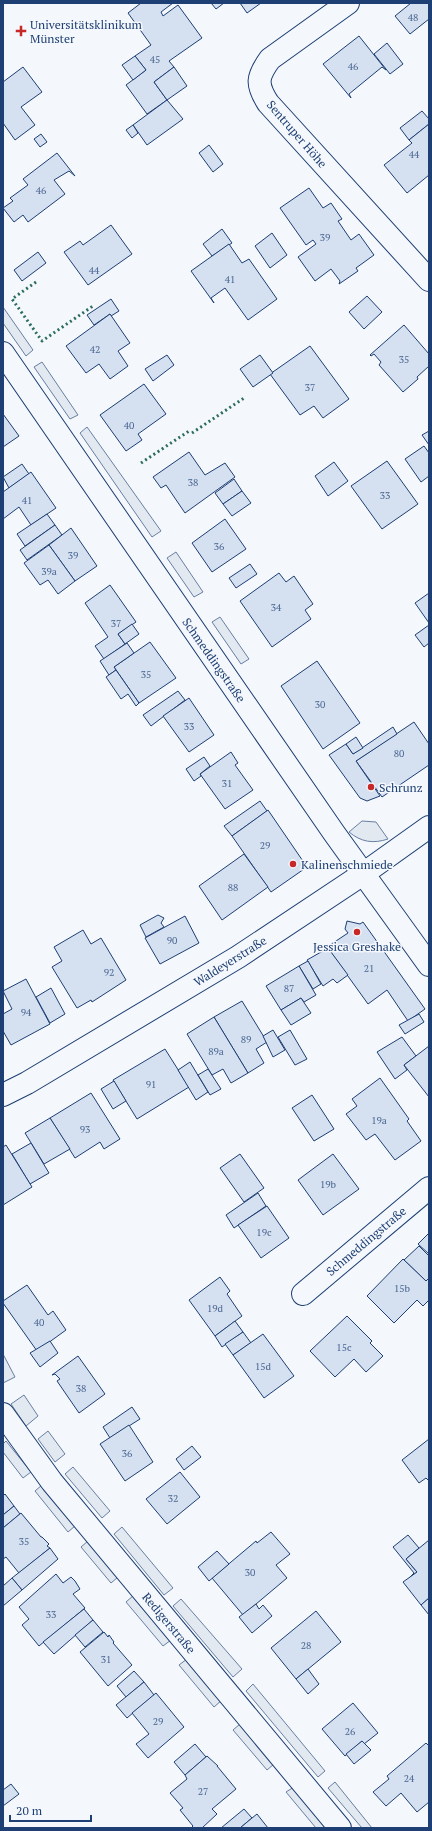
<svg xmlns="http://www.w3.org/2000/svg" width="432" height="1831" viewBox="0 0 432 1831" font-family="'PT Serif',serif">
  <rect width="100%" height="100%" fill="#f4f7fb"/>
  <!-- green -->
  <g fill="#e3e9f0" stroke="#687fa3">
    <polygon points="3,307 33,350 26,356 3,323"/>
    <polygon points="42,362 78,415 70,419 34,367"/>
    <polygon points="87,427 161,531 152,537 80,433"/>
    <polygon points="176,552 203,592 194,597 167,558"/>
    <polygon points="220,617 249,659 241,664 212,622"/>
    <path d="M362 821 376 822 388 839C373 844 361 842 349 832Z"/>
    <polygon points="3,1354 15,1377 3,1383"/>
    <polygon points="24,1395 38,1416 26,1426 11,1404"/>
    <polygon points="48,1431 65,1454 55,1462 38,1439"/>
    <polygon points="6,1441 31,1472 23,1478 3,1452 3,1444"/>
    <polygon points="73,1467 110,1511 102,1518 65,1474"/>
    <polygon points="42,1485 75,1526 68,1532 35,1491"/>
    <polygon points="122,1527 173,1588 164,1595 114,1534"/>
    <polygon points="88,1541 118,1577 111,1583 81,1547"/>
    <polygon points="134,1595 171,1640 163,1646 126,1602"/>
    <polygon points="181,1599 242,1669 233,1677 173,1606"/>
    <polygon points="187,1659 222,1700 214,1707 179,1665"/>
    <polygon points="253,1684 325,1771 318,1777 246,1691"/>
    <polygon points="240,1724 274,1764 267,1770 233,1730"/>
    <polygon points="335,1782 372,1828 362,1828 328,1788"/>
    <polygon points="294,1787 330,1828 316,1828 286,1792"/>
  </g>
  <!-- building -->
  <g fill="#d5e0f0" stroke="#1d3f73">
    <polygon points="141,3 173,3 161,12 163,16 178,5 202,38 169,61 174,67 154,82 167,100 147,114 126,85 146,70 135,56 151,45 128,13"/>
    <polygon points="211,3 224,3 216,9"/>
    <polygon points="240,3 261,3 247,13"/>
    <polygon points="411,3 429,3 429,19 410,34 395,16"/>
    <polygon points="359,36 386,70 382,67 349,94 351,98 323,64"/>
    <polygon points="387,43 403,64 390,74 374,54"/>
    <polygon points="135,56 146,70 133,80 122,65"/>
    <polygon points="23,67 42,92 21,107 35,125 15,140 3,123 3,82"/>
    <polygon points="174,67 187,86 167,100 154,82"/>
    <polygon points="167,100 183,119 147,145 133,125"/>
    <polygon points="422,111 429,119 429,124 409,140 400,128"/>
    <polygon points="429,124 429,175 407,193 384,165 412,143 409,140"/>
    <polygon points="133,125 138,133 132,138 126,130"/>
    <polygon points="41,134 47,142 40,147 34,139"/>
    <polygon points="209,145 223,164 213,172 199,153"/>
    <polygon points="57,153 75,176 69,171 54,180 65,194 28,222 23,215 14,222 3,208 13,201 10,198 28,185 23,179"/>
    <polygon points="309,188 323,208 331,203 342,219 338,221 351,240 359,234 374,255 356,268 358,271 339,284 340,281 331,269 315,281 298,257 316,244 313,240 306,245 280,208"/>
    <polygon points="111,225 132,254 88,285 64,252 80,241 83,245"/>
    <polygon points="222,229 232,243 212,256 203,244"/>
    <polygon points="272,233 287,255 270,268 255,246"/>
    <polygon points="229,244 242,263 249,259 277,299 248,320 225,288 211,298 214,303 191,271"/>
    <polygon points="38,252 46,263 22,281 14,270"/>
    <polygon points="367,296 382,312 364,329 349,312"/>
    <polygon points="111,299 119,311 111,316 110,314 94,325 87,315"/>
    <polygon points="110,314 130,343 118,351 128,366 110,379 99,364 86,373 66,346"/>
    <polygon points="404,325 429,354 429,366 417,377 418,379 403,392 379,365 381,362 374,354 371,356 370,355"/>
    <polygon points="310,346 349,399 323,418 314,406 300,415 270,374"/>
    <polygon points="167,355 174,365 153,381 145,369"/>
    <polygon points="260,355 273,373 253,387 240,369"/>
    <polygon points="144,384 166,414 138,434 142,440 126,451 100,415"/>
    <polygon points="3,414 19,436 3,447"/>
    <polygon points="429,431 429,445 422,435"/>
    <polygon points="424,446 429,453 429,476 421,482 405,459"/>
    <polygon points="189,452 205,475 225,463 235,477 185,513 166,485 161,488 153,477"/>
    <polygon points="387,461 418,504 382,529 351,486"/>
    <polygon points="334,462 348,481 328,496 315,476"/>
    <polygon points="22,464 29,474 9,488 3,477"/>
    <polygon points="31,472 56,508 31,525 19,507 3,519 3,492"/>
    <polygon points="234,479 242,491 223,504 215,493"/>
    <polygon points="242,491 251,503 232,516 223,504"/>
    <polygon points="47,514 55,525 25,546 17,534"/>
    <polygon points="225,519 246,549 212,572 192,543"/>
    <polygon points="55,525 62,535 27,560 20,550"/>
    <polygon points="71,528 97,566 75,581 49,545"/>
    <polygon points="49,545 75,581 58,594 48,580 40,585 24,563"/>
    <polygon points="250,564 257,574 236,588 229,578"/>
    <polygon points="279,573 286,582 294,576 313,604 305,610 311,619 272,647 240,601"/>
    <polygon points="110,585 136,622 118,634 125,644 104,659 95,646 108,637 85,603"/>
    <polygon points="429,593 429,623 415,603"/>
    <polygon points="132,624 139,634 125,644 118,634"/>
    <polygon points="429,625 429,643 424,647 415,635"/>
    <polygon points="150,642 176,678 139,703 114,667"/>
    <polygon points="127,643 134,653 114,667 116,670 109,675 100,661"/>
    <polygon points="317,661 360,723 323,749 281,686"/>
    <polygon points="116,670 139,703 136,706 128,694 121,699 106,677"/>
    <polygon points="178,691 185,700 151,726 143,715"/>
    <polygon points="189,698 214,735 189,752 163,716"/>
    <polygon points="414,722 429,744 429,765 382,797 356,761"/>
    <polygon points="393,727 397,734 356,761 380,796 367,801 360,798 329,755 346,744 353,754"/>
    <polygon points="356,737 363,748 353,754 346,744"/>
    <polygon points="231,752 238,763 235,765 253,790 225,809 200,774"/>
    <polygon points="204,757 210,766 200,774 201,776 194,781 186,769"/>
    <polygon points="260,801 267,811 232,836 224,826"/>
    <polygon points="268,810 307,867 271,892 232,836"/>
    <polygon points="244,854 268,887 222,920 199,886"/>
    <polygon points="158,915 164,918 161,923 164,927 146,937 140,925"/>
    <polygon points="185,916 199,943 160,964 145,938"/>
    <polygon points="347,921 360,924 363,922 425,1009 408,1021 387,990 368,1004 327,947 348,933 345,929"/>
    <polygon points="83,930 91,944 101,938 126,980 92,1002 91,1000 77,1008 52,967 62,961 54,947"/>
    <polygon points="328,948 348,975 337,983 333,979 323,986 307,960"/>
    <polygon points="308,961 321,984 313,989 299,966"/>
    <polygon points="299,966 316,995 304,1002 301,998 281,1010 266,986"/>
    <polygon points="26,979 50,1024 11,1045 3,1031 3,1014 12,1009 3,991"/>
    <polygon points="51,988 65,1014 50,1023 36,997"/>
    <polygon points="301,998 311,1013 291,1025 281,1010"/>
    <polygon points="242,1001 267,1042 256,1049 264,1063 248,1073 214,1017"/>
    <polygon points="419,1014 424,1022 405,1034 399,1025"/>
    <polygon points="214,1017 248,1073 231,1083 223,1069 212,1075 187,1034"/>
    <polygon points="273,1030 285,1050 273,1057 263,1036"/>
    <polygon points="290,1030 307,1059 295,1065 278,1037"/>
    <polygon points="402,1037 416,1056 404,1065 407,1070 395,1079 377,1052"/>
    <polygon points="429,1046 429,1097 404,1065"/>
    <polygon points="165,1049 189,1087 137,1119 113,1080"/>
    <polygon points="190,1062 208,1092 196,1100 178,1070"/>
    <polygon points="208,1069 221,1089 210,1095 198,1075"/>
    <polygon points="380,1078 409,1119 407,1121 421,1141 395,1160 375,1134 366,1140 346,1114 357,1106 352,1099"/>
    <polygon points="114,1081 126,1101 113,1109 101,1089"/>
    <polygon points="91,1093 120,1139 104,1149 100,1142 75,1158 50,1118"/>
    <polygon points="312,1095 334,1129 314,1141 292,1108"/>
    <polygon points="50,1118 70,1149 44,1164 25,1133"/>
    <polygon points="31,1143 49,1173 30,1184 12,1154"/>
    <polygon points="6,1145 32,1187 3,1205 3,1147"/>
    <polygon points="240,1154 264,1188 244,1202 220,1168"/>
    <polygon points="333,1154 359,1189 323,1215 298,1180"/>
    <polygon points="258,1193 266,1206 234,1228 226,1215"/>
    <polygon points="267,1206 289,1238 261,1258 238,1225"/>
    <polygon points="429,1233 429,1254 418,1244"/>
    <polygon points="419,1246 429,1256 429,1278 426,1281 404,1260"/>
    <polygon points="403,1259 426,1281 429,1278 429,1300 423,1306 417,1300 394,1323 367,1296"/>
    <polygon points="220,1277 230,1291 227,1294 242,1316 215,1336 189,1300"/>
    <polygon points="27,1285 48,1315 53,1311 66,1330 37,1351 3,1303 3,1301"/>
    <polygon points="347,1316 372,1341 370,1343 383,1356 366,1372 354,1359 335,1377 310,1351"/>
    <polygon points="235,1321 243,1332 222,1347 215,1336"/>
    <polygon points="243,1332 251,1343 233,1355 225,1344"/>
    <polygon points="263,1334 294,1376 264,1398 233,1355"/>
    <polygon points="50,1341 58,1353 40,1367 30,1353"/>
    <polygon points="78,1356 105,1394 79,1413 57,1381 60,1379 55,1374 52,1375"/>
    <polygon points="132,1407 140,1419 110,1438 103,1427"/>
    <polygon points="129,1425 153,1462 125,1481 100,1444"/>
    <polygon points="429,1439 429,1481 426,1478 419,1483 402,1460"/>
    <polygon points="192,1446 201,1457 184,1470 176,1459"/>
    <polygon points="180,1472 200,1497 167,1524 146,1499"/>
    <polygon points="5,1494 14,1506 3,1515 3,1496"/>
    <polygon points="14,1506 20,1514 3,1528 3,1515"/>
    <polygon points="21,1513 41,1537 42,1537 49,1544 47,1546 50,1548 19,1573 6,1557 3,1559 3,1528"/>
    <polygon points="271,1532 290,1554 276,1565 287,1578 243,1615 212,1578 256,1541 257,1543"/>
    <polygon points="408,1535 419,1548 406,1559 417,1572 407,1580 414,1573 393,1547"/>
    <polygon points="429,1540 429,1598 421,1605 403,1582 417,1572 406,1559"/>
    <polygon points="50,1548 58,1559 22,1590 12,1578"/>
    <polygon points="217,1551 229,1564 209,1581 198,1567"/>
    <polygon points="56,1574 63,1583 71,1577 75,1581 80,1589 73,1594 85,1608 39,1646 22,1625 29,1619 19,1607"/>
    <polygon points="12,1578 22,1590 3,1606 3,1586"/>
    <polygon points="429,1598 429,1615 421,1605"/>
    <polygon points="256,1604 259,1609 263,1605 272,1616 252,1633 239,1617"/>
    <polygon points="84,1609 93,1620 54,1654 43,1642"/>
    <polygon points="316,1611 341,1642 296,1679 271,1648"/>
    <polygon points="93,1620 103,1632 85,1647 75,1635"/>
    <polygon points="104,1632 108,1637 109,1635 114,1642 113,1643 132,1665 108,1686 80,1652"/>
    <polygon points="308,1669 319,1684 308,1694 296,1679"/>
    <polygon points="134,1671 144,1682 126,1697 117,1686"/>
    <polygon points="144,1682 154,1695 127,1718 116,1705"/>
    <polygon points="156,1693 184,1727 148,1758 136,1744 149,1734 132,1713"/>
    <polygon points="353,1703 378,1733 364,1744 362,1741 345,1756 322,1729"/>
    <polygon points="362,1741 371,1750 354,1764 346,1754"/>
    <polygon points="426,1743 429,1746 429,1802 417,1812 401,1793 386,1806 373,1792 389,1779 387,1776"/>
    <polygon points="195,1744 206,1757 185,1775 174,1762"/>
    <polygon points="207,1756 218,1766 217,1766 236,1789 212,1809 217,1814 202,1828 191,1828 193,1826 180,1810 183,1808 170,1793 187,1779 185,1775"/>
    <polygon points="11,1784 19,1794 3,1806 3,1790"/>
    <polygon points="244,1809 252,1818 240,1828 221,1828"/>
    <polygon points="257,1814 268,1828 240,1828 252,1818"/>
  </g>
  <g fill="none" stroke-linecap="round" stroke-linejoin="round">
    <defs>
      <g id="minor">
        <path d="M348 3 270 59C257 77 256 84 268 103L429 280"/>
        <polyline points="3,353 334,833 429,965"/>
        <polyline points="3,1095 27,1083 238,957 363,874 429,827"/>
        <polyline points="303,1294 429,1188"/>
        <polyline points="3,1414 52,1482 340,1828"/>
      </g>
    </defs>
    <!-- minor casing -->
    <use href="#minor" stroke="#1d3f73" stroke-width="24"/>
    <!-- minor -->
    <use href="#minor" stroke="#f4f7fb" stroke-width="22"/>
    <!-- hedge -->
    <g stroke="#2c6c60" stroke-width="3" stroke-dasharray="2 3" stroke-linecap="butt">
      <polyline points="36,282 12,299 42,341 93,306"/>
      <polyline points="192,433 244,398"/>
      <polyline points="141,463 189,431"/>
    </g>
  </g>
  <!-- markers -->
  <g fill="#c62828" stroke="#f4f7fb" stroke-width="1.5">
    <path d="M19 25h4v4h4v4h-4v4h-4v-4h-4v-4h4z"/>
    <circle cx="371" cy="787" r="4"/>
    <circle cx="293" cy="864" r="4"/>
    <circle cx="357" cy="932" r="4"/>
  </g>
  <g text-anchor="middle" dominant-baseline="central" stroke-width="3" stroke-linejoin="round" paint-order="stroke">
    <!-- number labels -->
    <g font-size="10" fill="#4b6792">
      <text x="413" y="17">48</text>
      <text x="155" y="59">45</text>
      <text x="353" y="66">46</text>
      <text x="414" y="154">44</text>
      <text x="41" y="190">46</text>
      <text x="325" y="237">39</text>
      <text x="94" y="270">44</text>
      <text x="230" y="279">41</text>
      <text x="95" y="349">42</text>
      <text x="404" y="359">35</text>
      <text x="310" y="387">37</text>
      <text x="129" y="425">40</text>
      <text x="193" y="482">38</text>
      <text x="385" y="495">33</text>
      <text x="27" y="500">41</text>
      <text x="219" y="546">36</text>
      <text x="73" y="555">39</text>
      <text x="49" y="571">39a</text>
      <text x="276" y="607">34</text>
      <text x="116" y="623">37</text>
      <text x="146" y="674">35</text>
      <text x="320" y="704">30</text>
      <text x="189" y="726">33</text>
      <text x="399" y="753">80</text>
      <text x="227" y="783">31</text>
      <text x="265" y="845">29</text>
      <text x="233" y="887">88</text>
      <text x="172" y="940">90</text>
      <text x="369" y="968">21</text>
      <text x="109" y="972">92</text>
      <text x="289" y="988">87</text>
      <text x="26" y="1012">94</text>
      <text x="246" y="1039">89</text>
      <text x="216" y="1051">89a</text>
      <text x="151" y="1084">91</text>
      <text x="379" y="1120">19a</text>
      <text x="85" y="1129">93</text>
      <text x="328" y="1184">19b</text>
      <text x="264" y="1232">19c</text>
      <text x="402" y="1288">15b</text>
      <text x="215" y="1308">19d</text>
      <text x="39" y="1322">40</text>
      <text x="344" y="1347">15c</text>
      <text x="263" y="1366">15d</text>
      <text x="81" y="1388">38</text>
      <text x="127" y="1453">36</text>
      <text x="173" y="1498">32</text>
      <text x="24" y="1541">35</text>
      <text x="250" y="1572">30</text>
      <text x="51" y="1614">33</text>
      <text x="306" y="1645">28</text>
      <text x="106" y="1659">31</text>
      <text x="158" y="1721">29</text>
      <text x="350" y="1731">26</text>
      <text x="409" y="1778">24</text>
      <text x="203" y="1791">27</text>
    </g>
    <!-- poi labels -->
    <g font-size="12" fill="#1d3f73" stroke="#f4f7fb" text-anchor="start">
      <text x="30" y="24">Universitätsklinikum<tspan x="30" dy="14">Münster</tspan></text>
      <text x="379" y="787">Schrunz</text>
      <text x="301" y="864">Kalinenschmiede</text>
      <text x="357" y="946" text-anchor="middle">Jessica Greshake</text>
    </g>
    <!-- street labels -->
    <g font-size="12" fill="#1d3f73" stroke="#f4f7fb">
      <text transform="translate(297 134) rotate(49)">Sentruper Höhe</text>
      <text transform="translate(214 660) rotate(55)">Schmeddingstraße</text>
      <text transform="translate(230 961) rotate(-32)">Waldeyerstraße</text>
      <text transform="translate(366 1241) rotate(-40)">Schmeddingstraße</text>
      <text transform="translate(169 1623) rotate(50)">Redigerstraße</text>
    </g>
  </g>
  <!-- border -->
  <rect width="432" height="1831" fill="none" stroke="#1d3f73" stroke-width="8"/>
  <!-- scale -->
  <path d="M10 1815v6h81v-6" fill="none" stroke="#1d3f73" stroke-width="2"/>
  <text x="16" y="1815" font-size="12" fill="#1d3f73" stroke="#f4f7fb" stroke-width="3" paint-order="stroke">20 m</text>
</svg>
